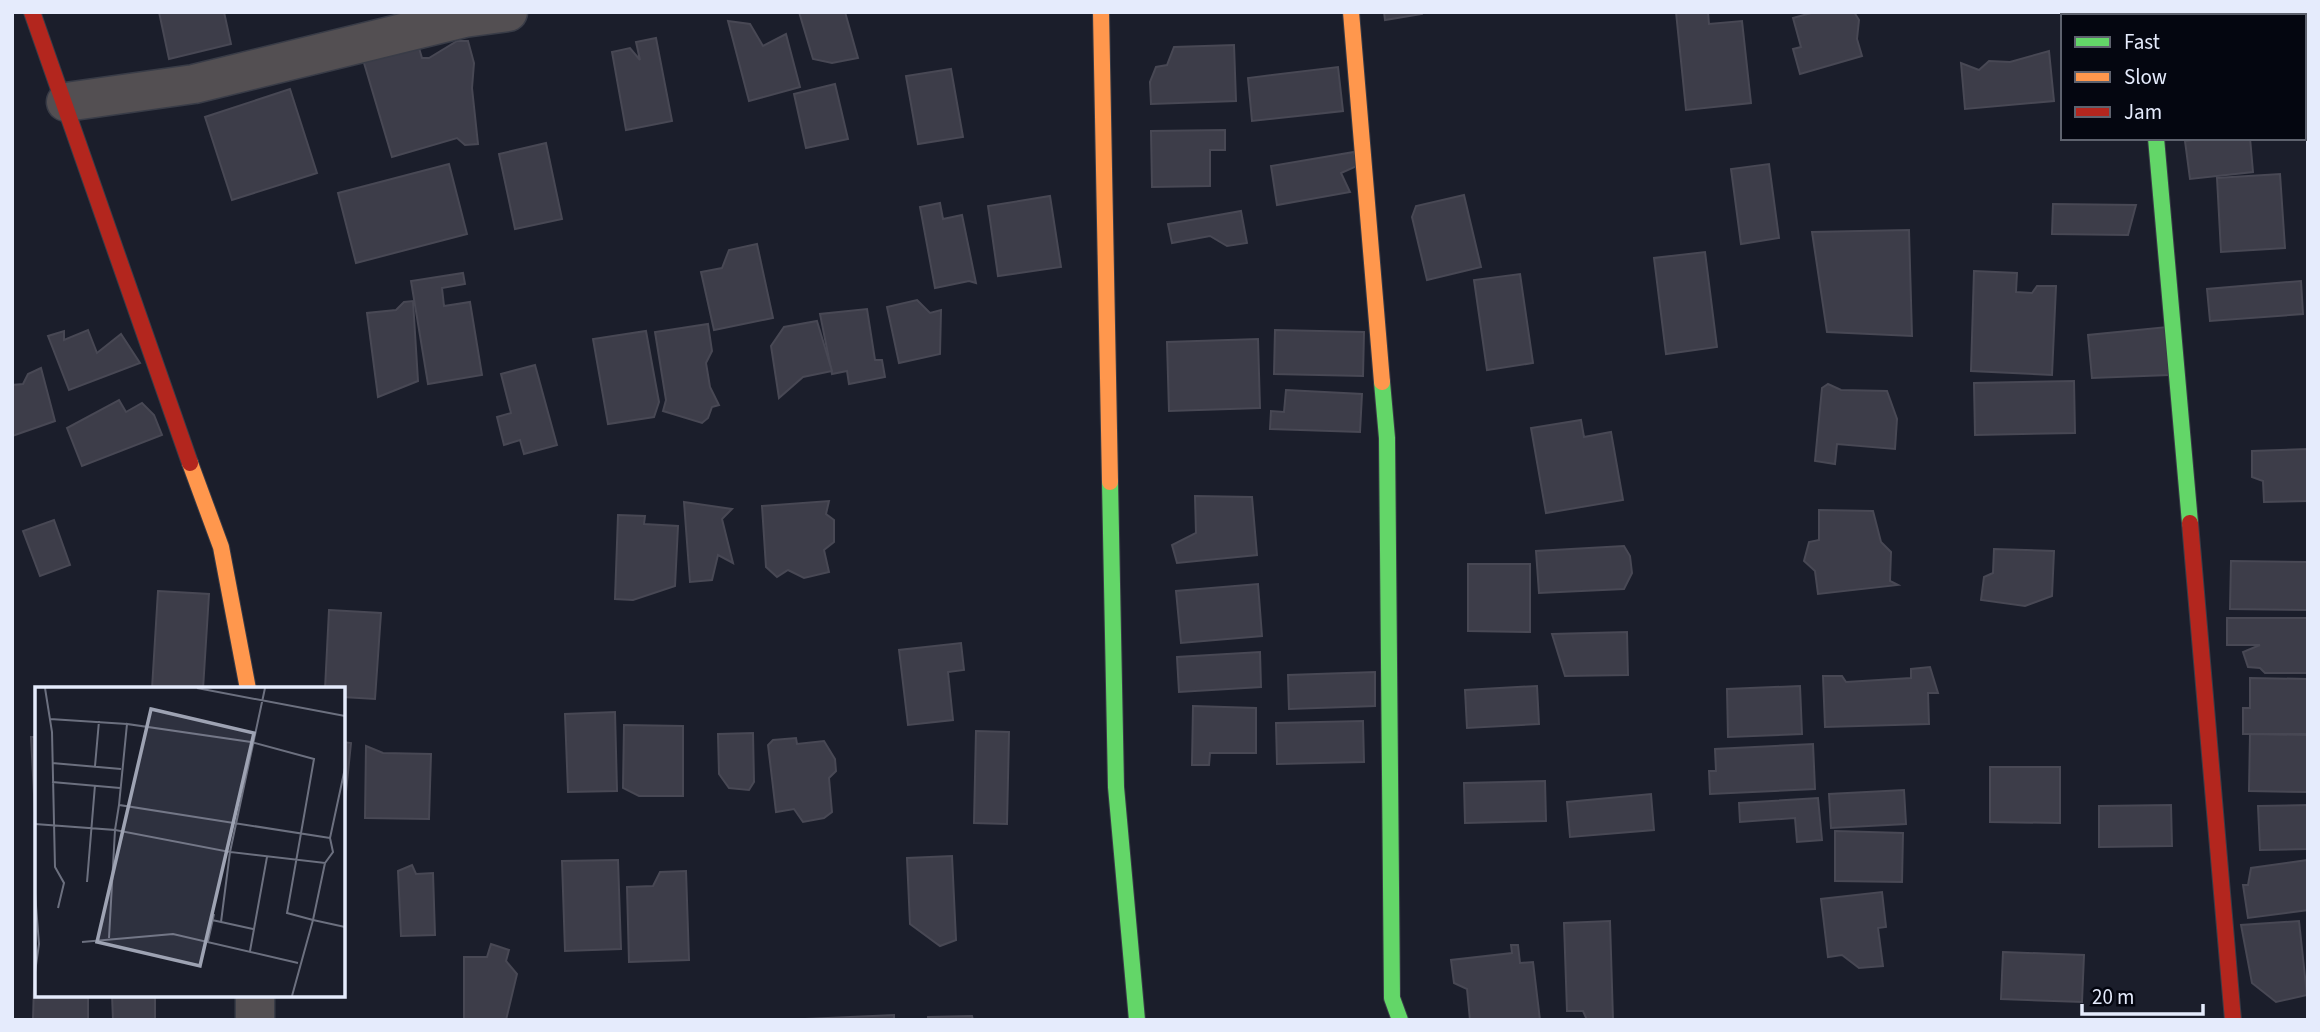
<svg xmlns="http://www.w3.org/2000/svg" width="2320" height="1032" viewBox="0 0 2320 1032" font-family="'Source Sans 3',sans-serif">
  <rect width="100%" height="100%" fill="#1b1e2b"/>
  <!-- building -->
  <g fill="#3d3d49" stroke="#484854" stroke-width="2">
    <polygon points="159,12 224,12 231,44 169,59"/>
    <polygon points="799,12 845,12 858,58 832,63 813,59"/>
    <polygon points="1384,12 1422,12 1422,14 1385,20"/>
    <polygon points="1676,12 1708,12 1709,24 1742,21 1751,103 1686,110"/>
    <polygon points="1815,12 1854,12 1859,20 1857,39 1862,56 1800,74 1793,49 1801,47 1793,18"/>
    <polygon points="728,21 750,24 763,46 786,34 800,87 749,101"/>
    <polygon points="416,38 422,58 429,58 457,41 468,41 474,63 472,88 478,144 465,145 457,138 392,157 364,63 372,51"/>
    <polygon points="656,38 672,121 626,130 612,52 630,48 640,60 636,42"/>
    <polygon points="1234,45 1236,101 1151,104 1150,82 1156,67 1167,65 1174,47"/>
    <polygon points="2049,51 2054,101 1965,109 1961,63 1979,70 1989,61 2010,62"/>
    <polygon points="1338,67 1343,111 1252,121 1248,78"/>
    <polygon points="951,69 963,137 918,144 906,76"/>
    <polygon points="835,84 848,139 806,148 794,94"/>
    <polygon points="290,89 317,173 232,200 205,117"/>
    <polygon points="1225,130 1225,150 1210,150 1210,186 1152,187 1151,131"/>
    <polygon points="2206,138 2250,138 2253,172 2190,179 2185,141"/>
    <polygon points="546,143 562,219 515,229 499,154"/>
    <polygon points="1354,152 1357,166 1341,173 1350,192 1277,205 1271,166"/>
    <polygon points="449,164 467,234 356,263 338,193"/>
    <polygon points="1769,164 1779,238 1741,244 1731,169"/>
    <polygon points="2280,174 2285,248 2221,252 2217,178"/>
    <polygon points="1464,195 1481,267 1427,280 1412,217 1416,206"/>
    <polygon points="1050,196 1061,267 998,276 988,206"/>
    <polygon points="940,203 943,219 962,215 976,283 969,281 935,288 920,207"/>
    <polygon points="2053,204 2136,205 2128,235 2052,234"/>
    <polygon points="1241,211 1247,243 1227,246 1210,236 1172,243 1168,224"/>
    <polygon points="1909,230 1912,336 1827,332 1812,232"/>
    <polygon points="757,244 773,318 714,330 701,272 722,268 729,250"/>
    <polygon points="1705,252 1717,347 1666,354 1654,258"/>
    <polygon points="1974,271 2017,273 2016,292 2032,293 2037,286 2056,286 2052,375 1971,371"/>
    <polygon points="463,273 465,284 442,288 444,306 470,302 482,375 428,384 411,281"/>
    <polygon points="1520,274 1533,363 1487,370 1474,280"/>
    <polygon points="2301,281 2303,314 2210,321 2207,289"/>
    <polygon points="917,300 930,313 941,310 940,354 899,363 887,307"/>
    <polygon points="413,301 418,381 378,397 367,313 396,310 404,302"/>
    <polygon points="867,309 875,360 882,360 885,377 849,384 847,371 832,374 820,314"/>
    <polygon points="817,321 832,371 803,377 779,398 771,346 784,327"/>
    <polygon points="708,324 712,351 706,363 710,387 719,405 712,407 708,418 702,423 663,411 666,400 655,332"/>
    <polygon points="2167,327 2169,375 2092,378 2088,335"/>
    <polygon points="88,330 97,353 121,334 140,363 69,390 48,336 64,331 64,340"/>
    <polygon points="1275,330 1364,332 1363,376 1274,374"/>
    <polygon points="646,331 659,402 654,417 608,424 593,339"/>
    <polygon points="1258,339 1260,408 1169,411 1167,342"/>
    <polygon points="535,365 557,445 524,454 520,440 504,445 497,417 511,413 501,374"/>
    <polygon points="41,368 55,421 12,436 12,385 23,384 28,374"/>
    <polygon points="2074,381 2075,433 1975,435 1974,383"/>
    <polygon points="1828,384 1841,390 1887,391 1897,419 1895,449 1837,444 1835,464 1815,461 1822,388"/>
    <polygon points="1286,390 1362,394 1360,432 1270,429 1271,411 1284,412"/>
    <polygon points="119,400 126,412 142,403 154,415 162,435 82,466 67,428"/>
    <polygon points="1581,420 1584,437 1611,432 1623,500 1546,513 1531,428"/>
    <polygon points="2308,449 2308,501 2264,502 2263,481 2252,477 2252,451"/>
    <polygon points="1195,496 1252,497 1257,555 1177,563 1172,545 1196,533"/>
    <polygon points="829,501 826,514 834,520 834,542 824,550 829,572 804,578 788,570 777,577 766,567 762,506"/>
    <polygon points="684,502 732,509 722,519 733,563 718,555 712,580 690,582"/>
    <polygon points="1819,510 1873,511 1881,542 1891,552 1890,581 1898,585 1818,594 1815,571 1804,561 1809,542 1819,540"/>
    <polygon points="618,515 645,516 644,524 678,526 675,586 633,600 615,599"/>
    <polygon points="54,520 70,565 40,576 23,531"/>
    <polygon points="1624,546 1630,556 1632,573 1624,589 1539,593 1536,551"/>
    <polygon points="1994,549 2054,551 2052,596 2025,606 1981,600 1984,577 1993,573"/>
    <polygon points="2231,561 2308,562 2308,610 2230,609"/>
    <polygon points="1468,564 1530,564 1530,632 1468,631"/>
    <polygon points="1258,584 1262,636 1181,643 1176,591"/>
    <polygon points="158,591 209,594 203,689 152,689"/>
    <polygon points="329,610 381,613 375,699 343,697 343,689 325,689"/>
    <polygon points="2227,618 2308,618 2308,673 2265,673 2260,668 2248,667 2243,652 2260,645 2227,645"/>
    <polygon points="1627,632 1628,675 1565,676 1552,634"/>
    <polygon points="961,643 964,670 948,672 953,720 908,725 899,650"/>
    <polygon points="1260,652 1261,687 1179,692 1177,657"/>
    <polygon points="1930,667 1938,693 1928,693 1929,724 1825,727 1823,676 1842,676 1846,682 1911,678 1911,669"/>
    <polygon points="1375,672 1375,706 1289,709 1288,675"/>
    <polygon points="2250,678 2308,679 2308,734 2243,734 2243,708 2250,708"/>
    <polygon points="1537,686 1539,724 1467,728 1465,690"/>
    <polygon points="1800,686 1802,734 1728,737 1727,689"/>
    <polygon points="1193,706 1256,708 1256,753 1210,753 1209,765 1192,765"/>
    <polygon points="615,712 617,791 568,792 565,714"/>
    <polygon points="1363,721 1364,762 1277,764 1276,723"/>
    <polygon points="624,725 683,726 683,796 639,796 623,788"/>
    <polygon points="976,731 1009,732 1007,824 974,823"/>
    <polygon points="753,733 754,782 749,790 729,788 719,774 718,734"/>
    <polygon points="2250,734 2308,735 2308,792 2249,791"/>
    <polygon points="31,737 37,737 37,814 35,813"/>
    <polygon points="796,738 797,744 824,741 835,759 836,771 829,778 832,812 824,818 803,822 794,809 776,812 768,745 773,740"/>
    <polygon points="343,742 351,743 343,821"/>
    <polygon points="1813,744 1815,789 1710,794 1709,771 1716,771 1715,749"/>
    <polygon points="366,746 383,753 431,754 429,819 365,818"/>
    <polygon points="1990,767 2060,767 2060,823 1990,822"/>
    <polygon points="1545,781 1546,821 1465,823 1464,783"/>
    <polygon points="1904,790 1906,824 1831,828 1829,794"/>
    <polygon points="1651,794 1654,830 1570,837 1567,802"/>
    <polygon points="1818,798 1822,840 1797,842 1795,818 1740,822 1739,803"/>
    <polygon points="2171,805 2172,846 2099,847 2099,806"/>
    <polygon points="2308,805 2308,849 2260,850 2258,806"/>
    <polygon points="1835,831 1903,833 1902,882 1835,881"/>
    <polygon points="952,856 956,940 940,946 910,924 907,858"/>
    <polygon points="618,860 621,949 565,951 562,861"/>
    <polygon points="2308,860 2308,910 2248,918 2243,885 2248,885 2251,868"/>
    <polygon points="412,865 416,874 433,873 435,935 401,936 398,871"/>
    <polygon points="686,871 689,960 629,962 627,887 653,886 660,872"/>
    <polygon points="1882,892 1886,927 1878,928 1883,966 1859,968 1842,955 1828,957 1821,899"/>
    <polygon points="1610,921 1613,1020 1587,1020 1583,1011 1567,1011 1564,923"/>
    <polygon points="2299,921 2307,995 2276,1002 2252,983 2241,925"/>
    <polygon points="491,944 509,950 506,961 517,974 506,1020 464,1020 464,957 487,957"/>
    <polygon points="1511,945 1518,945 1520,963 1533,962 1540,1020 1470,1020 1467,989 1454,983 1451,960 1512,953"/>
    <polygon points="35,951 37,995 88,995 88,1020 33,1020"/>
    <polygon points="2003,952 2084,955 2082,1002 2001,999"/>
    <polygon points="112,995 155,995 155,1020 113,1020"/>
    <polygon points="894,1015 894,1020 805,1019"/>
    <polygon points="972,1016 973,1020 928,1020 928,1017"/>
  </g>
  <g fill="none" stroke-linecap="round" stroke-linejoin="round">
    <defs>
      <g id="street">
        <polyline points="2145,12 2146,16"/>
        <polyline points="66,102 194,84 464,18 508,12"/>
        <polyline points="255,995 255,1020"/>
      </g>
      <g id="fast">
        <polyline points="2156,138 2190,523"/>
        <polyline points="1382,382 1387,438 1392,998 1400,1020"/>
        <polyline points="1110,482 1116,787 1137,1020"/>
      </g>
      <g id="slow">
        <polyline points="1101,12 1110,482"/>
        <polyline points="1351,12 1382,382"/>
        <polyline points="190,463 221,547 248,689"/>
      </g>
      <g id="jam">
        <polyline points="32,12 190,463"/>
        <polyline points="2190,523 2233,1020"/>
      </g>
    </defs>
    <!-- street casing -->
    <use href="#street" stroke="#393c47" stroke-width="41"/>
    <!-- fast casing -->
    <use href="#fast" stroke="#393c47" stroke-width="18"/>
    <!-- slow casing -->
    <use href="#slow" stroke="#393c47" stroke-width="18"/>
    <!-- jam casing -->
    <use href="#jam" stroke="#393c47" stroke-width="18"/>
    <!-- street -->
    <use href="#street" stroke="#534f52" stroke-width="38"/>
    <!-- fast -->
    <use href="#fast" stroke="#63d668" stroke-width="16"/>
    <!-- slow -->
    <use href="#slow" stroke="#ff974d" stroke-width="16"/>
    <!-- jam -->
    <use href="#jam" stroke="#b3261e" stroke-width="16"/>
  </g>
  <!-- overview -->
  <g transform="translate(35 687)">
    <rect width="310" height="310" fill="#1b1e2b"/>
    <path fill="none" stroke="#6c707f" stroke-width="2" d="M10 1 17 45 20 180 29 196 23 221M162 1 310 29M230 1 195 165 290 176 298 165 295 151 310 81M15 32 92 37M17 76 86 82M60 79 64 34M17 95 85 101M84 118 92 37 216 55 279 72 252 226 278 233 257 309M0 137 80 143 74 251M290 176 278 233 310 240M52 195 60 98M0 206 4 257 0 285M177 233 218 242M186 235 195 165 80 143 84 118 295 151M173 254 179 227M47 255 138 247 263 276M215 264 232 170"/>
    <path fill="#9ea3b3" fill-opacity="0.15" stroke="#9ea3b3" stroke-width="3.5" d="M116 22 219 46 165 279 62 255Z"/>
    <rect width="310" height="310" fill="none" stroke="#e5ebfc" stroke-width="3.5"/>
  </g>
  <!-- border -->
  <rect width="2320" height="1032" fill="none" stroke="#e5ebfc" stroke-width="28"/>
  <!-- legend -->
  <rect x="2061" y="14" width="245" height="126" fill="#040610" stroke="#5e626e" stroke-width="2"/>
  <rect x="2075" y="37" width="35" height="10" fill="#63d668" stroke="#5e626e" stroke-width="2"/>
  <text x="2124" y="49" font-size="21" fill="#e5ebfc">Fast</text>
  <rect x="2075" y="72" width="35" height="10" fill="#ff974d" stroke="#5e626e" stroke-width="2"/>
  <text x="2124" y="84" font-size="21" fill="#e5ebfc">Slow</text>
  <rect x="2075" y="107" width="35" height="10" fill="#b3261e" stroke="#5e626e" stroke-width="2"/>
  <text x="2124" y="119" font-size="21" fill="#e5ebfc">Jam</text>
  <!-- scale -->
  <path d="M2082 1004v10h121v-10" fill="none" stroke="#e5ebfc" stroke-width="3.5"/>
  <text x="2092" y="1004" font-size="21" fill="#e5ebfc" stroke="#040610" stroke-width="5" paint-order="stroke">20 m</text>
</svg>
